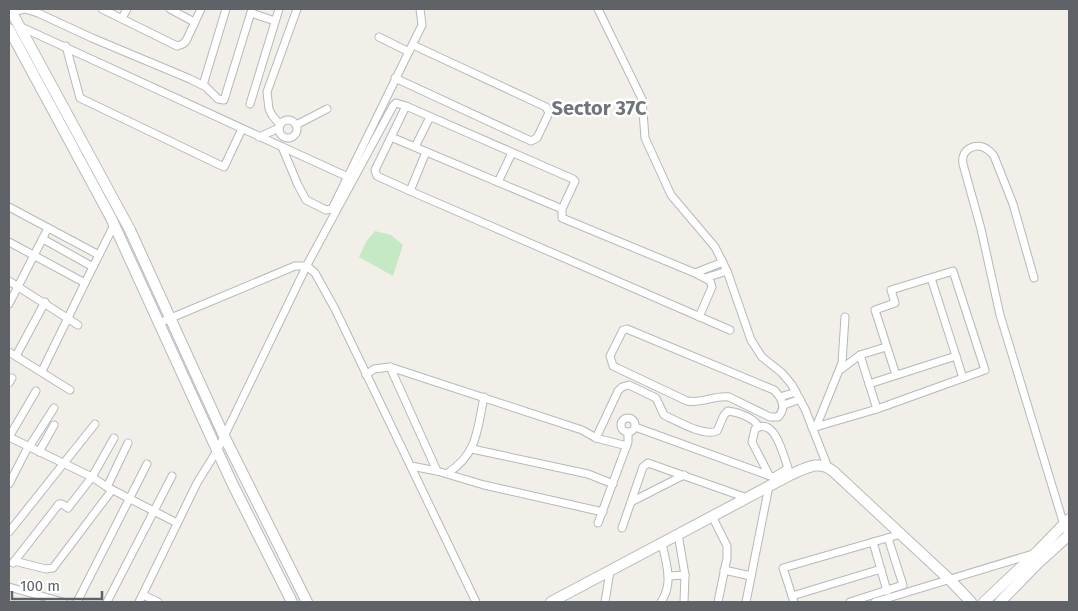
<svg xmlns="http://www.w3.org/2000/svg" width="1078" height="611" viewBox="0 0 1078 611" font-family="'Fira Sans',sans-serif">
  <rect width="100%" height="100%" fill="#f1efe8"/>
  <!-- green -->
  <polygon fill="#c5e8c5" points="375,231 391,235 403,245 393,276 359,257 366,242"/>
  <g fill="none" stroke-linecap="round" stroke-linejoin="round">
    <defs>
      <g id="street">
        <polyline points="102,9 177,46 183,44 186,41 201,9"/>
        <polyline points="170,9 194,22"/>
        <polyline points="598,9 642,99 645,138 671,195 715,247 727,271 751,340 762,357 782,373 792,385 805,409 827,465"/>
        <polyline points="12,12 25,9 38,13 92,38 190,79 206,87 218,99 224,100 252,9"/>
        <polyline points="251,13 275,21"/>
        <polyline points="122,18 127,9"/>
        <polyline points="19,26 348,177"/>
        <polyline points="379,37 409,52"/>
        <polyline points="66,46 80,98 224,167 242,129"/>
        <polyline points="395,78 531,141 537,138 549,113 546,107 413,45"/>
        <polyline points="203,85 226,9"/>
        <polyline points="250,104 279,9"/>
        <circle cx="288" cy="129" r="9"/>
        <polyline points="280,125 272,115 269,109 267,92 297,9"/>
        <polyline points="296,125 327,109"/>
        <polyline points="259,137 279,128"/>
        <polyline points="391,137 562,209"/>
        <polyline points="282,147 298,185 306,200 326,210 332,209 422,25 420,9"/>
        <polyline points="415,147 430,117"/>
        <polyline points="498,182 512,153"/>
        <polyline points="410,191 426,152"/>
        <polyline points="9,207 99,255"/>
        <polyline points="43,239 93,267"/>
        <polyline points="9,242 85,283 114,225"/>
        <polyline points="695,273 723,262"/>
        <polyline points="705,278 727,271"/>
        <path d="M1034 278 1013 204 994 156C994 156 989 150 988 150 977 141 960 149 963 164L981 229 1000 315 1064 525 1069 536"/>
        <polyline points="9,281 78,325"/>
        <polyline points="9,304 48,228"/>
        <polyline points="699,317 712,287 710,281 695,273 562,218 562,209 575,181 573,179 406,106 375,170 377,176 410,191 730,330"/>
        <polyline points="159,323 295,266 307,266 315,273 335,309 476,602"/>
        <path d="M627 329 774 390C782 398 787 408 778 417H770L729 397C714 395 702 404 687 401L613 366 610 356 623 330Z"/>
        <polyline points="9,352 70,390"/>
        <polyline points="860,355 877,409"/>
        <polyline points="16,356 45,302"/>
        <polyline points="390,367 437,471"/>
        <polyline points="840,370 860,355 886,347"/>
        <polyline points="42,371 85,283"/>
        <polyline points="366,375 374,369 390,367 582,430 596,438 627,446"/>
        <polyline points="896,375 875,310 895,303 891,290 953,271 985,370 963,378"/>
        <polyline points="9,383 12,378"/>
        <polyline points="869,384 956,356"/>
        <polyline points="780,397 796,392"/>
        <polyline points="784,405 800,399"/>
        <circle cx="628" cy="425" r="7"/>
        <polyline points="635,427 781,480"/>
        <polyline points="816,427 842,363 845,317"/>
        <polyline points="812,428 877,409 963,378 931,278"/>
        <polyline points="9,437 92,477 107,487 177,523"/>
        <polyline points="9,437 36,391"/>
        <path d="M596 438 618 391 622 387 629 385 656 398 664 415C677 421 704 437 717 431L724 415 728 411C738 412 754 418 758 426"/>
        <polyline points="29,447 54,408"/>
        <polyline points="472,449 588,474 613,484"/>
        <polyline points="39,452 54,425"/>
        <polyline points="411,466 437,471 484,485 603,512"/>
        <path d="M448 473C478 453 477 430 484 397"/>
        <path d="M769 475 752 442 755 429C775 416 783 455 788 468L774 477"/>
        <polyline points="9,484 28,447"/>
        <polyline points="107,487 128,443"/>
        <polyline points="631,502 684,475"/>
        <polyline points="712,516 727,546 727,558 718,602"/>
        <polyline points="598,523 628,442 628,433"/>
        <polyline points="622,528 643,467 648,463 747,498"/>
        <polyline points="9,532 95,424"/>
        <polyline points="678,534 685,575 684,602"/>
        <polyline points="873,542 887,591"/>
        <polyline points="14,561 46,569 53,568 112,490"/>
        <polyline points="13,563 59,504 62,504 68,508 92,477 114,438"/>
        <polyline points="724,570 751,576"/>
        <polyline points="668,576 685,575"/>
        <polyline points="9,587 63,602"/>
        <polyline points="143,595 158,602"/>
        <polyline points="792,596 881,569"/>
        <polyline points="77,602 147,464"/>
        <polyline points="107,602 172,476"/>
        <polyline points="139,602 197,483 218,449 308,263 393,106 396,103 406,106"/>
        <polyline points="605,602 610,571"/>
        <path d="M661 602C674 583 666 564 662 543"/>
        <polyline points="746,602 769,486"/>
        <polyline points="794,602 783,568 901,534"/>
        <polyline points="850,602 903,585 888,538"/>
        <polyline points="875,602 1033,554"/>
      </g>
      <g id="secondary">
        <polyline points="10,9 130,230 224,436 307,602"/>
        <polyline points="9,29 111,218 232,483 292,602"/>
        <path d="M551 602 790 475C806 468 820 459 834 472L950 580 971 602"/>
        <polyline points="984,602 1037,552 1069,519"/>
        <polyline points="1000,602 1038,563 1069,535"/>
      </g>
    </defs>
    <!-- street casing -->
    <use href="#street" stroke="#b5b8bc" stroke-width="9"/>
    <!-- secondary casing -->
    <use href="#secondary" stroke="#b6babf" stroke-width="12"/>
    <!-- street -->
    <use href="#street" stroke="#fff" stroke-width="7"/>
    <!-- secondary -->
    <use href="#secondary" stroke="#fff" stroke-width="10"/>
  </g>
  <g text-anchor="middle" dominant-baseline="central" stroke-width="5" stroke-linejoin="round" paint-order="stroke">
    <!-- district labels -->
    <g font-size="20" font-weight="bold" fill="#70757a" stroke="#fff">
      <text x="599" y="108">Sector 37C</text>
    </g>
  </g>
  <!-- border -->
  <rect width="1078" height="611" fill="none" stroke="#5f6368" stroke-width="20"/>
  <!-- scale -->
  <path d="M12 591v8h90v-8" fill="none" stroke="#5f6368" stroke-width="2.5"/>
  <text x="20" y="591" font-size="15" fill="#5f6368" stroke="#ffffff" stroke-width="4" paint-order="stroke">100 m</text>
</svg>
